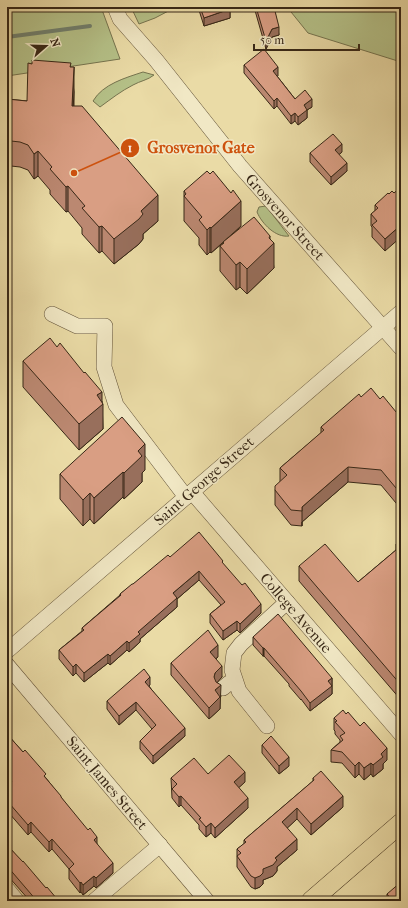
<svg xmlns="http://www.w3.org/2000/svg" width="408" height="908" viewBox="0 0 408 908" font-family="'IM FELL French Canon',serif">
  <rect width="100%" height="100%" fill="#eadba6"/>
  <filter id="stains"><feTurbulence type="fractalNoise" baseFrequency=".005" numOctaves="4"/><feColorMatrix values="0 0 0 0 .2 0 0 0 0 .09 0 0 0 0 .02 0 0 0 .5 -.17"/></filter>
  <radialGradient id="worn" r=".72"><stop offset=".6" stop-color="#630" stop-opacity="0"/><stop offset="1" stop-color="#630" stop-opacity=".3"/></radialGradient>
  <!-- green -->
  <g fill="#b5c188" stroke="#76744f">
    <polygon points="7,7 101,7 120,59 7,76"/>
    <polygon points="131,7 176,7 155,18 139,24"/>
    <polygon points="287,7 401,7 401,62 308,33"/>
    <path d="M143 72 154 75C148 80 140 81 133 85 121 91 111 99 100 107L93 101C103 84 125 78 143 72Z"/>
    <path d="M266 206 289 236C276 238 262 224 257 212L259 207Z"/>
  </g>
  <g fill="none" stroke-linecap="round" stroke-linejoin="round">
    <!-- stream -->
    <polyline stroke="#71806e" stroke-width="4" points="7,37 90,26"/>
    <defs>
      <g id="minor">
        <polyline points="115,7 120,19 156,60 240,166 401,348"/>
        <polyline points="52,314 77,326 105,326 104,367 116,405 186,497"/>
        <polyline points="192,492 401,734"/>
        <polyline points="7,651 401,312"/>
        <polyline points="7,665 207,901"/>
        <polyline points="223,688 229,683 235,681"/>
        <polyline points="267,726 239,691 232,670 234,653 241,644 287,602"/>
        <polyline points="7,889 17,901"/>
        <polyline points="94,901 160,845"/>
      </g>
      <polyline id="major" points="311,901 401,823"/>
    </defs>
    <!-- minor casing -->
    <use href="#minor" stroke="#64543a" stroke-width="16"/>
    <!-- major casing -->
    <use href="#major" stroke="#372716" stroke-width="20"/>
    <!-- minor -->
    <use href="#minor" stroke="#f1e8c5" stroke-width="15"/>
    <!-- major -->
    <use href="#major" stroke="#eadba6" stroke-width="19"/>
  </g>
  <!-- wall -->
  <g fill="#bb8871" stroke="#372716">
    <polygon points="198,7 230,7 230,18 204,26"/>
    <polygon points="254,7 274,7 279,35 272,37 266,49"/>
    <polygon points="244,65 278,76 277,76 295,99 312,107 307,110 307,118 298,125 295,121 291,124 277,106 274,109 244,73"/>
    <polygon points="71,67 74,92 74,106 158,221 143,234 143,239 139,244 114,264 102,251 99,253 82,234 82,228 68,211 66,212 50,194 50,190 38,176 34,179 28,170 20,167 11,166 7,142 7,99 27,101"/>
    <polygon points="342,152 339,155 347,171 331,185 310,162 310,153"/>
    <polygon points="184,191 241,226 233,234 270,239 274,268 247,294 240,287 236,290 220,271 220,246 223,244 223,243 211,253 210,252 207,255 199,245 199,238 184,221"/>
    <polygon points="394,193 385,251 372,237 372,227 371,226 371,214 375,211 375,205 389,194"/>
    <polygon points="23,361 102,401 103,429 79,450 23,387"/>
    <polygon points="361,397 380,399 401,418 401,509 381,485 348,482 302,522 302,526 291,525 275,505 275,490 280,482 280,468 321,433 321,427"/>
    <polygon points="145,470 142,473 142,482 124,499 123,497 94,524 90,519 83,526 60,499 60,474"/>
    <polygon points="401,544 401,700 299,581 299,566 358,582 396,550"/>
    <polygon points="170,557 223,564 261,613 240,633 237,630 223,640 210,623 210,614 221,605 199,580 177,599 177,607 140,639 140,642 129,652 127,650 110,665 108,663 84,682 76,673 73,676 59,659 59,650 82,631 82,628 120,595 120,594"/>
    <polygon points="253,637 332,678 332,694 310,711 301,699 301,700 289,686 289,684 264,656 263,656 253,645"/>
    <polygon points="218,657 216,659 222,677 217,682 221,697 220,697 220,709 209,719 171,675 171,663"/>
    <polygon points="150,685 149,686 185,736 153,764 140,749 140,741 152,729 136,710 119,725 107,709 107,701"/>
    <polygon points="334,718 387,760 383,764 383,769 373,777 371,774 364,780 359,774 355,778 342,763 331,762 331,750 340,742 340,740 335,734 335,731 334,730"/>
    <polygon points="7,734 46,778 97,844 113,873 96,888 94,886 83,895 81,892 80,893 69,879 69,869 52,849 49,852 31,832 28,835 9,813 7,815"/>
    <polygon points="262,745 289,766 279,774 262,753"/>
    <polygon points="208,774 245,782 238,788 248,808 215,838 211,833 206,837 199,829 199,825 181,805 179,807 172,798 171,778"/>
    <polygon points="313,778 343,807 311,835 297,819 287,828 297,850 277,867 277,871 273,876 263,880 263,884 260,887 255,889 251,887 237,867 237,849 244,844 244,840 313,781"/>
    <polygon points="7,845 57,901 30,901 7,875"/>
    <polygon points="387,894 401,901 387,901"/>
  </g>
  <!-- shaded-wall -->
  <g fill="#986f5c" stroke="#372716">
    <polygon points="230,9 230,18 204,26 204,18"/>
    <polygon points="279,27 279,35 272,37 266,49 266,41 272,29"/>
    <polygon points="74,67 74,92 72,131 72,106"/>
    <polygon points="278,67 278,76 273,80 273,71"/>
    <polygon points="277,98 277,106 274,109 274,101"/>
    <polygon points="312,99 312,107 307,110 307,118 298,125 298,117 304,105"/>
    <polygon points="295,113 295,121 291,124 291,116"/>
    <polygon points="342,144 342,152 335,158 335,150"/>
    <polygon points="38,151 38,176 34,179 34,154"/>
    <polygon points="347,163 347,171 331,185 331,177"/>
    <polygon points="68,186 68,211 66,212 66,187"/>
    <polygon points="158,195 158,221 143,234 143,239 139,244 114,264 114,239 141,211"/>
    <polygon points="241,201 241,226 211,253 211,228"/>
    <polygon points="401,225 401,237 385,251 385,239"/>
    <polygon points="102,226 102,251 99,253 99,227"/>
    <polygon points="210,227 210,252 207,255 207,230"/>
    <polygon points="270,236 270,247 274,243 274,268 247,294 247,269"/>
    <polygon points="240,262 240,287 236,290 236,265"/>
    <polygon points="102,392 102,405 103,404 103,429 79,450 79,424 97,395"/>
    <polygon points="145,444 145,470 142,473 142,482 124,499 124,473 138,451"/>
    <polygon points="348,467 348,482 302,522 302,526 302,507"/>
    <polygon points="123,472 123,497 94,524 94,498"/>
    <polygon points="90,493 90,519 83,526 83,500"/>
    <polygon points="199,571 199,580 177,599 177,607 140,639 140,642 129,652 129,643 138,632 173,593"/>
    <polygon points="261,604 261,613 240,633 240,624"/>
    <polygon points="237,621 237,630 223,640 223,631"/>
    <polygon points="127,641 127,650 110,665 110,656"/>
    <polygon points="218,645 218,657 210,663 210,652"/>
    <rect x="263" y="648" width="1" height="8"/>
    <polygon points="108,654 108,663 84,682 84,673"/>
    <polygon points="76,664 76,673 73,676 73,667"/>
    <polygon points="222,666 222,677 215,685 214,677 215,673"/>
    <polygon points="150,677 150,685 145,690 145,682"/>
    <polygon points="332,678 332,694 310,711 310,703 328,681"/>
    <polygon points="221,685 220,709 209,719 209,708 215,690"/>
    <polygon points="136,702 136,710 119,725 119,716"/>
    <polygon points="185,728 185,736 153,764 153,756"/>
    <polygon points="387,748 387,760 383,764 383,769 373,777 373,765 381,754"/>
    <polygon points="289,757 289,766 279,774 279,766"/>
    <polygon points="359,762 359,774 355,778 355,766"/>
    <polygon points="371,763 371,774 364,780 364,768"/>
    <polygon points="245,772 245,782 234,792 234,782"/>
    <polygon points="181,796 181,805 179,807 179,797"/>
    <polygon points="343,796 343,807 311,835 311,824"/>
    <polygon points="248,798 248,808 215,838 215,828"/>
    <polygon points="9,803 9,813 7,815 7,805"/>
    <polygon points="297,808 297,819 282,833 282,822"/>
    <polygon points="31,822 31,832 28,835 28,825"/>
    <polygon points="211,823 211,833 206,837 206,827"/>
    <polygon points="97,837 97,847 94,840"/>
    <polygon points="52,839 52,849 49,852 49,842"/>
    <polygon points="297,839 297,850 277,867 277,871 273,876 263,880 263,884 260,887 255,889 255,878 263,869"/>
    <polygon points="113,863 113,873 96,888 96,878"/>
    <polygon points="94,876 94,886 83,895 83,885"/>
    <polygon points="81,882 81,892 80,893 80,883"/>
  </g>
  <!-- building -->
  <g fill="#d99e83" stroke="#372716">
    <polygon points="200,7 230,7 230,9 204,18"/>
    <polygon points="256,7 274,7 279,27 272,29 266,41"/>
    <polygon points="264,49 278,67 273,71 295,99 305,90 312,99 304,105 307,110 298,117 295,113 291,116 277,98 274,101 244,65"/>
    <polygon points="32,60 71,63 70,67 74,67 72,106 82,106 158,195 141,211 143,214 139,219 114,239 102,226 99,227 82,208 85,206 68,186 66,187 50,169 52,167 38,151 34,154 28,145 20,142 11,141 7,117 7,99 27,101 28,63 32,64"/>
    <polygon points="333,134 342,144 335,150 347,163 331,177 310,153"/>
    <polygon points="207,171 210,174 213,171 231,193 233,190 241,201 211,228 210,227 207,230 199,220 202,217 184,196 186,194 184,191"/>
    <polygon points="401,187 401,225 385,239 372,225 377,221 371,214 378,208 375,205 388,193 389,194 392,191 394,193"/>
    <polygon points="254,217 270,236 269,238 274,243 247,269 240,262 236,265 220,246 224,243 223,242"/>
    <polygon points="50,338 57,347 60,343 84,373 85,372 102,392 97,395 103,404 79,424 23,361"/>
    <polygon points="371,388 380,399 383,396 401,418 401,494 381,470 348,467 302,507 302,511 291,510 275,490 275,486 287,475 280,468 324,430 321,427 359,394 361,397"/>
    <polygon points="122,417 145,444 138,451 142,456 124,473 123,472 94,498 90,493 83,500 60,474"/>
    <polygon points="199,532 223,561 222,562 242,585 245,583 261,604 240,624 237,621 223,631 210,614 225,602 199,571 173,593 177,598 138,632 140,634 129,643 127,641 110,656 108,654 84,673 76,664 73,667 59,650 84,630 82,628 121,595 120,594 132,584 133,584 168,555 170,557"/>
    <polygon points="325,544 358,582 396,550 396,544 401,544 401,685 299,566"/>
    <polygon points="278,614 332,678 328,681 332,686 310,703 301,691 289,677 264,648 263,648 253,637"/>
    <polygon points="208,630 218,645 210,652 222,666 215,673 214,677 216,682 221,685 215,690 220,697 209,708 171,663"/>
    <polygon points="144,669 150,677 145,682 185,728 153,756 140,741 156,725 136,702 119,716 107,701"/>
    <polygon points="343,710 346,714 348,712 360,726 364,722 387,748 381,754 383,757 373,765 371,763 364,768 359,762 355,766 342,752 331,750 343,740 340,736 345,733 335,722 337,721 334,718"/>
    <polygon points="7,734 23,752 25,750 46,774 44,776 61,796 61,797 88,830 90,828 97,837 94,840 113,863 96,878 94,876 83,885 81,882 80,883 69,869 74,864 52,839 49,842 31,822 28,825 9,803 7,805 7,786 12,782 7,776"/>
    <polygon points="271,736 289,757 279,766 262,745"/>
    <polygon points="229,755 245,772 234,782 248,798 215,828 211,823 206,827 199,819 201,818 181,796 179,797 172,789 177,784 171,778 194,758 208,774"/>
    <polygon points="321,771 343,796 311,824 297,808 282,822 297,839 275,858 277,860 273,865 263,869 263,873 260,876 255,878 251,876 237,856 241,853 237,849 246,842 244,840 314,780 313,778"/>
    <polygon points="7,845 23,862 23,861 46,888 47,887 57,899 55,901 37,901 7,866"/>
    <polygon points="401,882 401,901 393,901 387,894"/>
  </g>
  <g text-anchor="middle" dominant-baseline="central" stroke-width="3" stroke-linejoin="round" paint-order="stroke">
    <!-- street labels -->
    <g font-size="15" fill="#372716" stroke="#f1e8c5">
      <text transform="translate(285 217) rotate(48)">Grosvenor Street</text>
      <text transform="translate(204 481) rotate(-41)">Saint George Street</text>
      <text transform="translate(296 613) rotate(49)">College Avenue</text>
      <text transform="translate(107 783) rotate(50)">Saint James Street</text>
    </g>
  </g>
  <!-- callouts -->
  <path fill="none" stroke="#cd520e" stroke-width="1.5" d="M74 173L130 148"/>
  <g fill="#cd520e" stroke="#f1e8c5" stroke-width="1.5">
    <circle cx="74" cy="173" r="4"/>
    <circle cx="130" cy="148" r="10"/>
  </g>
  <g font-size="12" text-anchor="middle" font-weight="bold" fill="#fff">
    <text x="130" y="152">1</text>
  </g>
  <g font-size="16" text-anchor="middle" font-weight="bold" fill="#cd520e" stroke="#f1e8c5" stroke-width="3" stroke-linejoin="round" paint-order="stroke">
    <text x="201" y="153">Grosvenor Gate</text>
  </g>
  <!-- margin -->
  <rect width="408" height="908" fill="none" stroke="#eadba6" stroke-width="24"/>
  <rect x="8" y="8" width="392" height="892" fill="none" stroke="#372716" stroke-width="2"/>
  <rect x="12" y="12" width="384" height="884" fill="none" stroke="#372716"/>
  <!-- north arrow -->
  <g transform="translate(46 46) rotate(70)" stroke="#f1e8c5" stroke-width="3" paint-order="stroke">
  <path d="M0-3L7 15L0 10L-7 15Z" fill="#372716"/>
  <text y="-6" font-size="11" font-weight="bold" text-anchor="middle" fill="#372716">N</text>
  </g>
  <!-- scale -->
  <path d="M254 44v6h105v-6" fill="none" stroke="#372716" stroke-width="2"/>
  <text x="260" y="44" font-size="12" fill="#372716" stroke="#f1e8c5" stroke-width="3" paint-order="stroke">50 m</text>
  <rect width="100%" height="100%" filter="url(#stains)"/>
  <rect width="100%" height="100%" fill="url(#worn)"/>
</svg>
